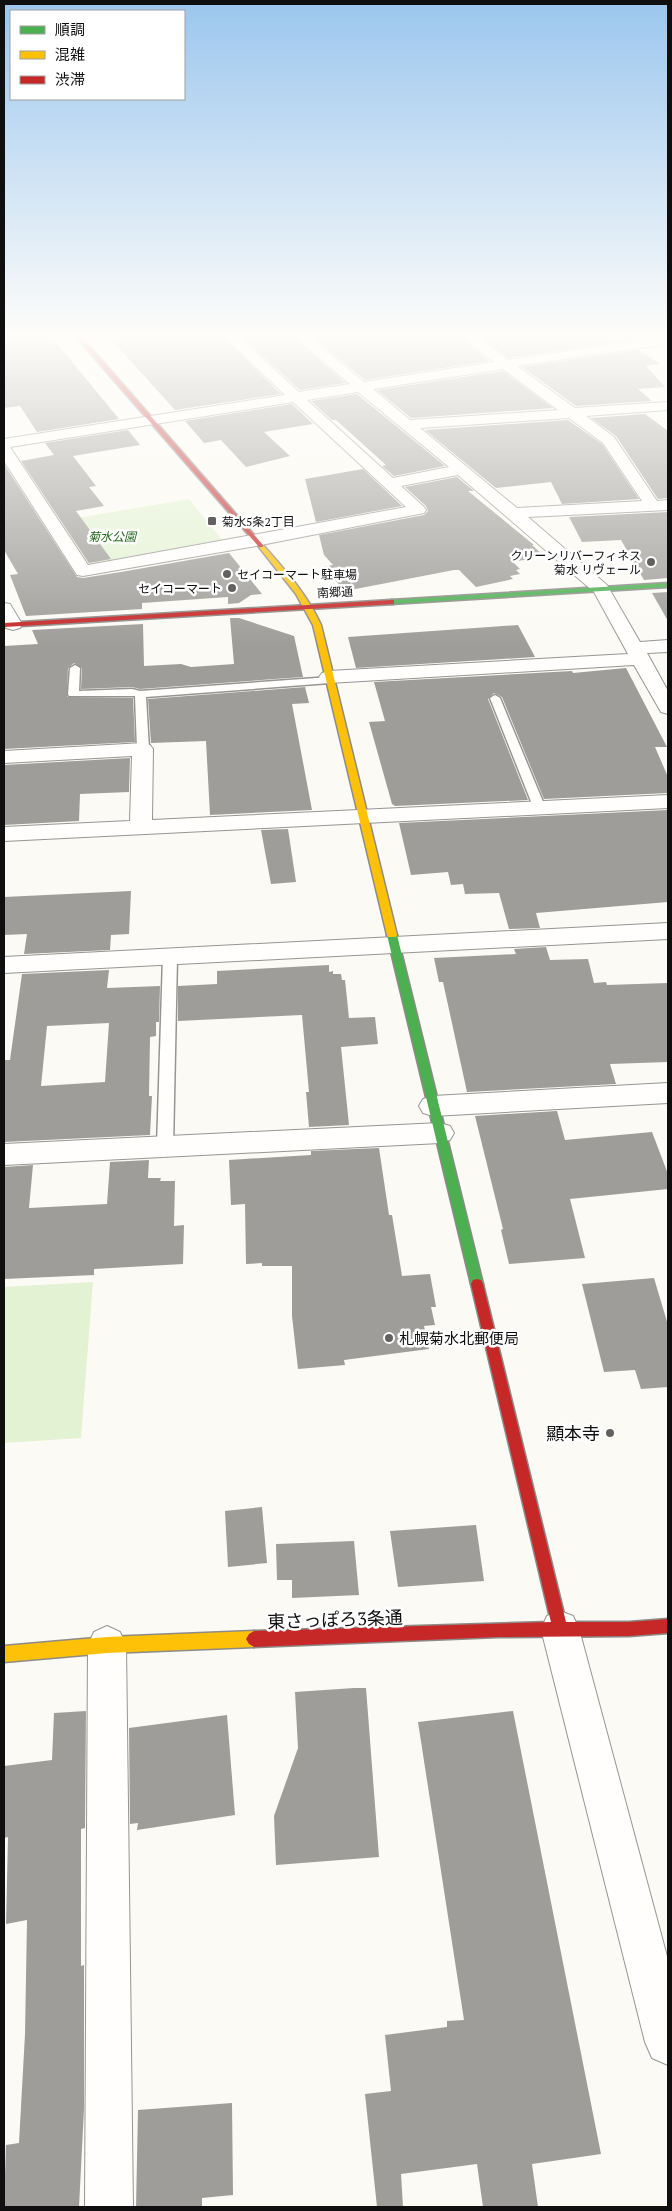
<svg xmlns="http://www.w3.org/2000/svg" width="672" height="2211" viewBox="0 0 672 2211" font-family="'PT Serif','Noto Sans JP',serif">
  <rect width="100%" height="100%" fill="#fcfaf4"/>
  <!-- green -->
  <g fill="#e3f2d3">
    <polygon points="189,499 222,540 88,564 60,521"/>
    <polygon points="93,1282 81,1438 4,1443 4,1287"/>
  </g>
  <!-- building -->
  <g fill="#9f9d99" fill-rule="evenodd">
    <polygon points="4,336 51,336 119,419 37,432 20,406 4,408"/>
    <polygon points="108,336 222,336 281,394 175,410"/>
    <polygon points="241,336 292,336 346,383 300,390"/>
    <polygon points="311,336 459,336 489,361 365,380"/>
    <polygon points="479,336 618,336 625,341 508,358"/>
    <polygon points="639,350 660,364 646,366 665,387 638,389 652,401 576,406 522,367"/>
    <polygon points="503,371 553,408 411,418 377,390"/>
    <polygon points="357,394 445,466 394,476 382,466 386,465 336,420 332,420 311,401"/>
    <polygon points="292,404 313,424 264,432 290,456 246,467 221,440 204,443 185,421"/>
    <polygon points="645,414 668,431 668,498 658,499 616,436 591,418"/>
    <polygon points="568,420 602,444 639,499 562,504 551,482 496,488 425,430"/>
    <polygon points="128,430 140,445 73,456 96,486 89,487 104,506 76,511 111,559 89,563 21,461 54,455 45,443"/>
    <polygon points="4,464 77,577 83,578 121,572 229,553 262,594 251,595 239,603 228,604 228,597 142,603 142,609 26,616 10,575 18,574 4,550"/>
    <polygon points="363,469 402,506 316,522 305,479"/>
    <polygon points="457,477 474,491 468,491 534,545 532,545 544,556 513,562 520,569 516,570 520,574 510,576 513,579 476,587 459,570 454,570 345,591 323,567 333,565 324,555 319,535 424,515 428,511 426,506 405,487"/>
    <polygon points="668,512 668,578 644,580 621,540 582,542 569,517"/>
    <polygon points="668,592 668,621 652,593"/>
    <polygon points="230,618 239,618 294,636 303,677 140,689 132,687 81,689 82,668 74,663 68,668 67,697 133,698 135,742 4,749 4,646 38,644 32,630 143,624 144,666 181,664 191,667 234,664"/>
    <polygon points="518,625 535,657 356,668 348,637"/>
    <polygon points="626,668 667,747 655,747 668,777 668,793 544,799 502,697 494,693 488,699 528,800 395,806 392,804 369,722 385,721 374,682 572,671 573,673"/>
    <polygon points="305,687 309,703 292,704 312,810 210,815 206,741 151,743 148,699"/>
    <polygon points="130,758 129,792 80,794 79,821 4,825 4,765"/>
    <polygon points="668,810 668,902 536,913 540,928 509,929 499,893 465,894 463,884 451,885 448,872 411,875 399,823"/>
    <polygon points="288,829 296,882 271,884 261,830"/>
    <polygon points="131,891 129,934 111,935 110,950 24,954 27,934 4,935 4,897"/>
    <polygon points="546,947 550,960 588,959 594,983 606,982 607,985 668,983 668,1062 610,1064 616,1084 467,1092 443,982 439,982 434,958 516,954 514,949"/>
    <polygon points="329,965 329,972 333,971 333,974 341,974 342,980 345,980 349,1018 375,1017 378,1044 341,1047 349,1125 309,1127 306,1092 309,1092 302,1015 178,1021 178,986 217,984 217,971"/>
    <path d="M109 970 107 988 160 986 159 1022H156V1036L150 1037 149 1096H152L150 1135 4 1142V1060H10L22 974ZM109 1023 105 1082 41 1086 47 1026Z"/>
    <polygon points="557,1111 565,1140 652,1132 668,1174 668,1189 570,1199 585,1258 509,1264 501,1230 503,1229 475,1116"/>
    <polygon points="379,1148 389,1215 392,1215 402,1276 430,1274 436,1307 431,1307 435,1325 424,1326 429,1349 344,1360 345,1365 298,1369 292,1316 292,1266 262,1266 262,1263 246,1264 245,1204 231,1205 229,1160 311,1155 311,1151"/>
    <polygon points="149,1160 148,1178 161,1178 160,1181 175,1181 174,1226 184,1225 183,1264 94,1269 94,1275 4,1279 4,1167 33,1165 29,1208 107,1204 110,1162"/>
    <polygon points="654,1278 668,1325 668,1387 641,1389 635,1370 604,1372 582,1284"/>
    <polygon points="262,1507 267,1563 228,1567 225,1511"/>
    <polygon points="476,1525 484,1581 398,1587 390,1531"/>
    <polygon points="354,1541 359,1595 292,1598 292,1580 277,1580 276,1544"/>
    <polygon points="354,1688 366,1688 379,1857 276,1865 274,1816 298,1748 295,1692"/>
    <polygon points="86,1711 85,1828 81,1829 81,1966 84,1965 84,2109 79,2207 4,2207 6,2145 19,2143 25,2034 27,1920 6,1924 8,1837 4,1838 4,1766 52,1760 54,1713"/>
    <polygon points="513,1711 601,2154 532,2164 538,2207 483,2207 477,2164 401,2174 403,2207 377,2207 365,2094 391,2091 385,2035 447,2027 447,2021 464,2020 418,1722"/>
    <polygon points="227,1715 235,1815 137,1830 138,1823 130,1824 129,1728"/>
    <polygon points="232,2103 233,2195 202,2198 202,2207 136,2207 138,2110"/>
  </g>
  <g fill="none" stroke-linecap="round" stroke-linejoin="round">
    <defs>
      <g id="lane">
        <polygon points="75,665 80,668 79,691 132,689 140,691 330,677 335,680 330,683 146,697 149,749 143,752 137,749 135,696 69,696 68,694 70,668"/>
        <polygon points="495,695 500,698 546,809 544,812 540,813 534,809 490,698"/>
        <polygon points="170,953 177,957 173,1147 170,1151 165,1153 160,1151 157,1147 163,957"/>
      </g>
      <g id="street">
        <path d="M224 336H238L299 392 350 384 294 336H308L364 382 494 362 461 336H476L508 360 668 336V344L517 366 575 408 668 402V410L586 416 614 437 657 501 668 500V510L528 517 607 585 640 642 668 640V652L647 653 668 691V714L661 712 634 665 329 683 322 681 319 677 322 673 329 671 628 654 594 592 458 475 401 486 424 507 426 510 424 513 256 546 83 576 77 575 4 461V439L285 395ZM503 369 558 410 410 420 373 389ZM358 392 449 467 393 478 307 400ZM293 402 406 507 88 565 10 447ZM569 418 603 443 642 501 517 508 420 428Z"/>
        <polygon points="4,603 10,604 22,624 20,628 13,630 6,628 4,624"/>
        <polygon points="143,743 150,745 153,749 152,820 668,795 668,808 4,841 4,827 130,821 132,756 4,763 4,751"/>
        <polygon points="668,923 668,939 4,973 4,957"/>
        <polygon points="668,1083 668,1103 433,1116 423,1113 419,1106 423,1099 433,1096"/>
        <polygon points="440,1123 450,1126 454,1133 450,1140 440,1143 4,1165 4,1144"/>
        <polygon points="560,1611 573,1616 579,1629 668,1960 668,2065 652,2058 645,2042 541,1629 547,1616"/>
        <polygon points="107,1626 120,1632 126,1645 133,2207 85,2207 88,1645 94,1632"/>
      </g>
      <g id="fast">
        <polygon points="668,583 668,587 391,604 387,602 391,600"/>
        <polygon points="392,932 397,935 483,1284 481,1288 477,1289 473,1288 471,1284 387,935"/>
      </g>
      <g id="slow">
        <path d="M259 545H263C285 570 307 594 321 625L397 935 396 937H388L387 935 313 625 296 594 259 547Z"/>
        <polygon points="254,1631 259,1634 262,1639 259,1644 254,1647 107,1653 4,1662 4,1646 107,1637"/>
      </g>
      <g id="jam">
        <polygon points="75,336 81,336 263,545 263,547 259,547"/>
        <polygon points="391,600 394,600 394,604 4,627 4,623"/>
        <polygon points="477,1279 481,1280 483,1284 566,1622 629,1622 668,1619 668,1633 629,1636 498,1637 254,1647 249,1644 246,1639 249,1634 254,1631 551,1622 471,1284 473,1280"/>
      </g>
    </defs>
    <!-- lane casing -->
    <use href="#lane" stroke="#969592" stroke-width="3"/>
    <!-- street casing -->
    <use href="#street" stroke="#969592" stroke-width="2"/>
    <!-- fast casing -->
    <use href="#fast" stroke="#8c8b89" stroke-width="3"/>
    <!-- slow casing -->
    <use href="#slow" stroke="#8c8b89" stroke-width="3"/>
    <!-- jam casing -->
    <use href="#jam" stroke="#8c8b89" stroke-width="3"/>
    <!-- lane -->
    <use href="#lane" fill="#fffefd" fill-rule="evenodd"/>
    <!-- street -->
    <use href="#street" fill="#fffefd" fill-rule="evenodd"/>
    <!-- fast -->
    <use href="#fast" fill="#4caf50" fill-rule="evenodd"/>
    <!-- slow -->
    <use href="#slow" fill="#ffc107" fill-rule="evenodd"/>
    <!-- jam -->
    <use href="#jam" fill="#c62828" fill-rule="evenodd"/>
  </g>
  <!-- sky -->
  <linearGradient id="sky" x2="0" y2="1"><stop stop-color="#9bc6ee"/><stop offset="0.52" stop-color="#fefdfa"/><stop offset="1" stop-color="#fefdfa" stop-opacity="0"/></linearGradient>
  <rect width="672" height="646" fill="url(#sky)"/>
  <!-- markers -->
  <g fill="#62615f" stroke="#fff" stroke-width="2">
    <rect x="207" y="516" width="10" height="10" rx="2.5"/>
    <circle cx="651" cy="562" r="5"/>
    <circle cx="227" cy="574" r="5"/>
    <circle cx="232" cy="588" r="5"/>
    <circle cx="389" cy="1338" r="5"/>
    <circle cx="610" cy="1433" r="5"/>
  </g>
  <g text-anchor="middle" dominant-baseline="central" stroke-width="5" stroke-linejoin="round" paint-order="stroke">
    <!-- far-poi labels -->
    <g font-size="12" fill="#0f0f0f" stroke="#fff" text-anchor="start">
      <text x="222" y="521">菊水5条2丁目</text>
      <text x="641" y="555" text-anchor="end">クリーンリバーフィネス<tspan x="641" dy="14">菊水 リヴェール</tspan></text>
      <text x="237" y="574">セイコーマート駐車場</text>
      <text x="222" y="588" text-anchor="end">セイコーマート</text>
    </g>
    <!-- far-park labels -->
    <g font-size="12" font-style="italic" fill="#25691c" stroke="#fff">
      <text x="112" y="536">菊水公園</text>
    </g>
    <!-- far-street labels -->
    <g font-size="12" fill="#0f0f0f" stroke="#fff">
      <text transform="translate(335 592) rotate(-3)">南郷通</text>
    </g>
    <!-- poi labels -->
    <g font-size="15" fill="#0f0f0f" stroke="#fff" text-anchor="start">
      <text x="399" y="1338">札幌菊水北郵便局</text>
    </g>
    <!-- near-poi labels -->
    <g font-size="18" fill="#0f0f0f" stroke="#fff" text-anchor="end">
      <text x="600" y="1433">顯本寺</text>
    </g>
    <!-- near-street labels -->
    <g font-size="18" fill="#0f0f0f" stroke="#fff">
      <text transform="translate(335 1619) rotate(-2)">東さっぽろ3条通</text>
    </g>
  </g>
  <!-- border -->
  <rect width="672" height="2211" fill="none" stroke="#0f0f0f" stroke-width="10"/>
  <!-- legend -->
  <rect x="10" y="10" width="175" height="90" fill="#ffffff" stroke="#9f9f9f"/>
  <rect x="20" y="26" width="25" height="8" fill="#4caf50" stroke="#9f9f9f"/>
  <text x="55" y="35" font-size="15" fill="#0f0f0f">順調</text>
  <rect x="20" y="51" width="25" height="8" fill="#ffc107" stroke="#9f9f9f"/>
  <text x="55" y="60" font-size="15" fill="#0f0f0f">混雑</text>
  <rect x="20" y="76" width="25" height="8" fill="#c62828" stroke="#9f9f9f"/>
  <text x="55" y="85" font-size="15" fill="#0f0f0f">渋滞</text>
</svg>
